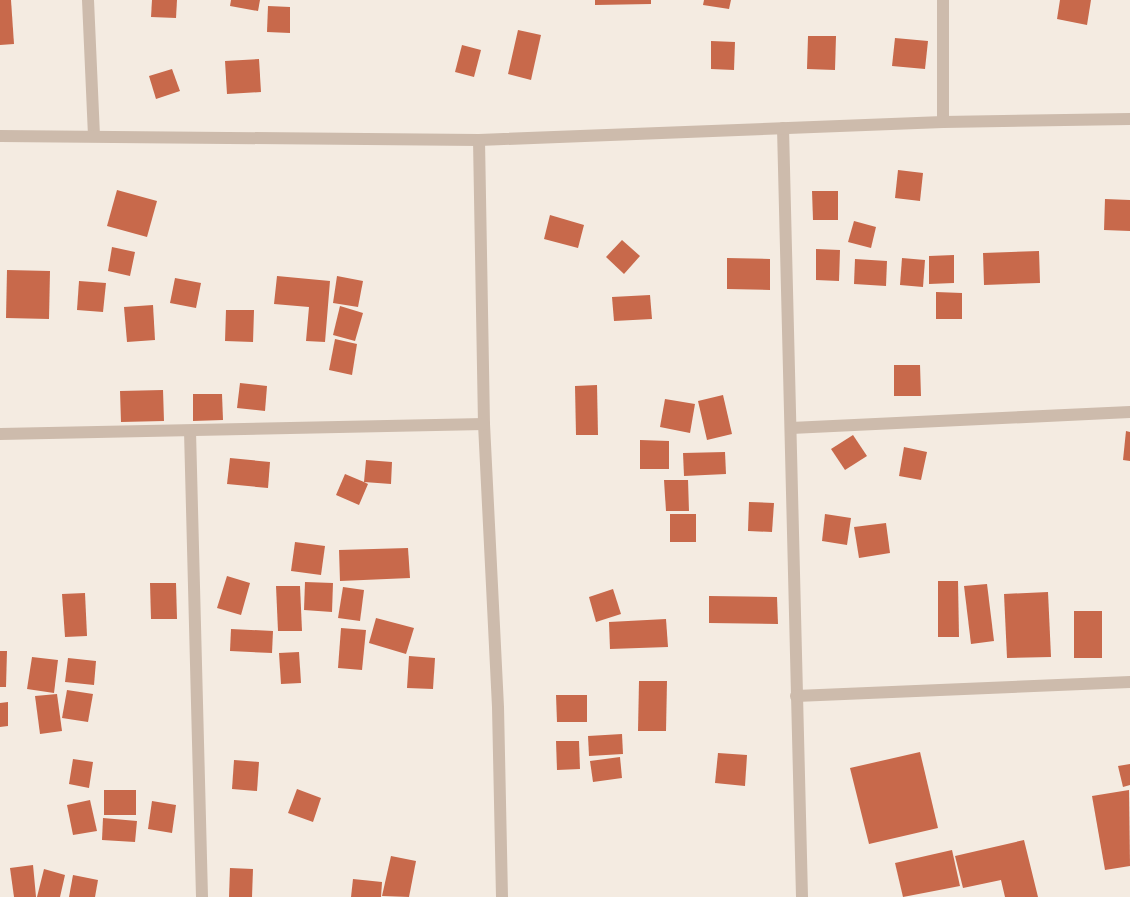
<svg xmlns="http://www.w3.org/2000/svg" width="1130" height="897" viewBox="0 0 1130 897" font-family="'Fira Sans',sans-serif">
  <rect width="100%" height="100%" fill="#f4ebe1"/>
  <!-- building -->
  <g fill="#c8694b">
    <polygon points="0,0 11,0 14,44 0,45"/>
    <polygon points="152,0 177,0 176,18 151,17"/>
    <polygon points="231,0 260,0 258,11 230,6"/>
    <polygon points="595,0 651,0 651,4 595,5"/>
    <polygon points="704,0 731,0 729,9 703,5"/>
    <polygon points="1060,0 1091,0 1087,25 1057,19"/>
    <polygon points="268,6 290,7 290,33 267,32"/>
    <polygon points="518,30 541,35 531,80 508,74"/>
    <polygon points="808,36 836,36 835,70 807,69"/>
    <polygon points="895,38 928,41 925,69 892,66"/>
    <polygon points="711,41 735,42 734,70 711,69"/>
    <polygon points="462,45 481,50 474,77 455,72"/>
    <polygon points="259,59 261,92 227,94 225,61"/>
    <polygon points="172,69 180,91 156,99 149,76"/>
    <polygon points="898,170 923,173 920,201 895,198"/>
    <polygon points="117,190 157,201 147,237 107,226"/>
    <polygon points="812,191 838,191 838,220 813,220"/>
    <polygon points="1105,199 1130,200 1130,231 1104,230"/>
    <polygon points="550,215 584,225 578,248 544,239"/>
    <polygon points="854,221 876,227 871,248 848,242"/>
    <polygon points="622,240 640,256 624,274 606,257"/>
    <polygon points="112,247 135,252 130,276 108,271"/>
    <polygon points="816,249 840,250 839,281 816,280"/>
    <polygon points="1039,251 1040,283 984,285 983,253"/>
    <polygon points="954,255 954,283 929,284 929,256"/>
    <polygon points="727,258 770,259 770,290 727,289"/>
    <polygon points="902,258 925,260 923,287 900,285"/>
    <polygon points="855,259 887,261 886,286 854,284"/>
    <polygon points="7,270 50,271 49,319 6,318"/>
    <polygon points="277,276 330,281 325,342 306,341 309,307 274,304"/>
    <polygon points="337,276 363,281 358,307 333,303"/>
    <polygon points="175,278 201,283 196,308 170,303"/>
    <polygon points="79,281 106,283 103,312 77,310"/>
    <polygon points="936,292 962,293 962,319 936,319"/>
    <polygon points="650,295 652,319 614,321 612,297"/>
    <polygon points="153,305 155,340 127,342 124,307"/>
    <polygon points="340,306 363,313 355,341 333,335"/>
    <polygon points="226,310 254,310 253,342 225,341"/>
    <polygon points="335,339 357,344 352,375 329,370"/>
    <polygon points="894,365 920,365 921,396 894,396"/>
    <polygon points="240,383 267,386 265,411 237,408"/>
    <polygon points="597,385 598,435 576,435 575,386"/>
    <polygon points="163,390 164,421 121,422 120,391"/>
    <polygon points="193,394 222,394 223,420 193,421"/>
    <polygon points="723,395 732,434 707,440 698,401"/>
    <polygon points="665,399 695,404 690,433 660,427"/>
    <polygon points="1126,431 1130,432 1130,461 1123,460"/>
    <polygon points="853,435 867,456 845,470 831,449"/>
    <polygon points="640,440 669,441 669,469 640,469"/>
    <polygon points="904,447 927,452 921,480 899,476"/>
    <polygon points="725,452 726,474 684,476 683,453"/>
    <polygon points="230,458 270,462 268,488 227,484"/>
    <polygon points="366,460 392,462 391,484 364,482 368,484 359,505 336,495 345,474 364,482"/>
    <polygon points="664,480 688,480 689,511 666,511"/>
    <polygon points="749,502 774,503 772,532 748,531"/>
    <rect x="670" y="514" width="26" height="28"/>
    <polygon points="825,514 851,518 847,545 822,541"/>
    <polygon points="886,523 890,553 859,558 854,527"/>
    <polygon points="295,542 325,546 321,575 291,571"/>
    <polygon points="408,548 410,578 340,581 339,550"/>
    <polygon points="227,576 250,583 241,615 217,608"/>
    <polygon points="938,581 958,581 959,637 938,637"/>
    <polygon points="305,582 333,583 332,612 304,610"/>
    <polygon points="150,583 176,583 177,619 151,619"/>
    <polygon points="987,584 994,641 971,644 964,586"/>
    <polygon points="276,586 300,586 302,631 278,631"/>
    <polygon points="343,587 364,590 360,621 338,618"/>
    <polygon points="613,589 621,614 596,622 589,597"/>
    <polygon points="1048,592 1051,657 1007,658 1004,594"/>
    <polygon points="85,593 87,636 65,637 62,594"/>
    <polygon points="709,596 777,597 778,624 709,623"/>
    <rect x="1074" y="611" width="28" height="47"/>
    <polygon points="376,618 414,628 406,654 369,643"/>
    <polygon points="666,619 668,647 610,649 609,622"/>
    <polygon points="341,628 366,630 362,670 338,668"/>
    <polygon points="231,629 273,631 272,653 230,651"/>
    <polygon points="0,651 7,651 6,687 0,687"/>
    <polygon points="299,652 301,683 281,684 279,653"/>
    <polygon points="409,656 435,658 433,689 407,688"/>
    <polygon points="32,657 58,660 54,693 27,689"/>
    <polygon points="68,658 96,661 94,685 65,682"/>
    <polygon points="639,681 667,681 666,731 638,731"/>
    <polygon points="67,690 93,694 88,722 62,718"/>
    <polygon points="57,694 62,731 40,734 35,696"/>
    <polygon points="556,695 587,695 587,722 557,722"/>
    <polygon points="8,702 8,726 0,727 0,703"/>
    <polygon points="622,734 623,754 589,756 588,736"/>
    <polygon points="556,741 579,741 580,769 557,770"/>
    <polygon points="920,752 938,828 869,844 850,768"/>
    <polygon points="718,753 747,755 745,786 715,783"/>
    <polygon points="620,757 622,778 593,782 590,761"/>
    <polygon points="73,759 93,762 89,788 69,784"/>
    <polygon points="234,760 259,762 257,791 232,789"/>
    <polygon points="1130,764 1130,785 1123,787 1118,766"/>
    <polygon points="297,789 321,798 313,822 288,813"/>
    <rect x="104" y="790" width="32" height="25"/>
    <polygon points="1129,790 1130,866 1105,870 1092,796"/>
    <polygon points="90,800 97,831 73,835 67,805"/>
    <polygon points="152,801 176,805 172,833 148,829"/>
    <polygon points="103,818 137,821 135,842 102,840"/>
    <polygon points="1024,840 1038,897 1005,897 1001,880 963,888 955,856"/>
    <polygon points="952,850 960,886 903,897 895,863"/>
    <polygon points="391,856 416,861 409,897 382,896"/>
    <polygon points="33,865 36,897 14,897 10,868"/>
    <polygon points="230,868 253,869 252,897 229,897"/>
    <polygon points="44,869 65,875 60,897 37,897"/>
    <polygon points="73,875 98,880 95,897 69,897"/>
    <polygon points="353,879 382,882 381,897 351,897"/>
  </g>
  <g fill="none" stroke-linecap="round" stroke-linejoin="round">
    <!-- minor -->
    <g stroke="#cdbbac" stroke-width="12">
      <polyline points="88,0 94,136"/>
      <polyline points="943,0 943,122"/>
      <polyline points="783,128 802,897"/>
      <polyline points="0,136 479,140 943,122 1130,119"/>
      <polyline points="479,140 484,424 498,707 502,897"/>
      <polyline points="791,428 1130,412"/>
      <polyline points="190,431 202,897"/>
      <polyline points="0,434 484,424"/>
      <polyline points="796,696 1130,682"/>
    </g>
  </g>
</svg>
